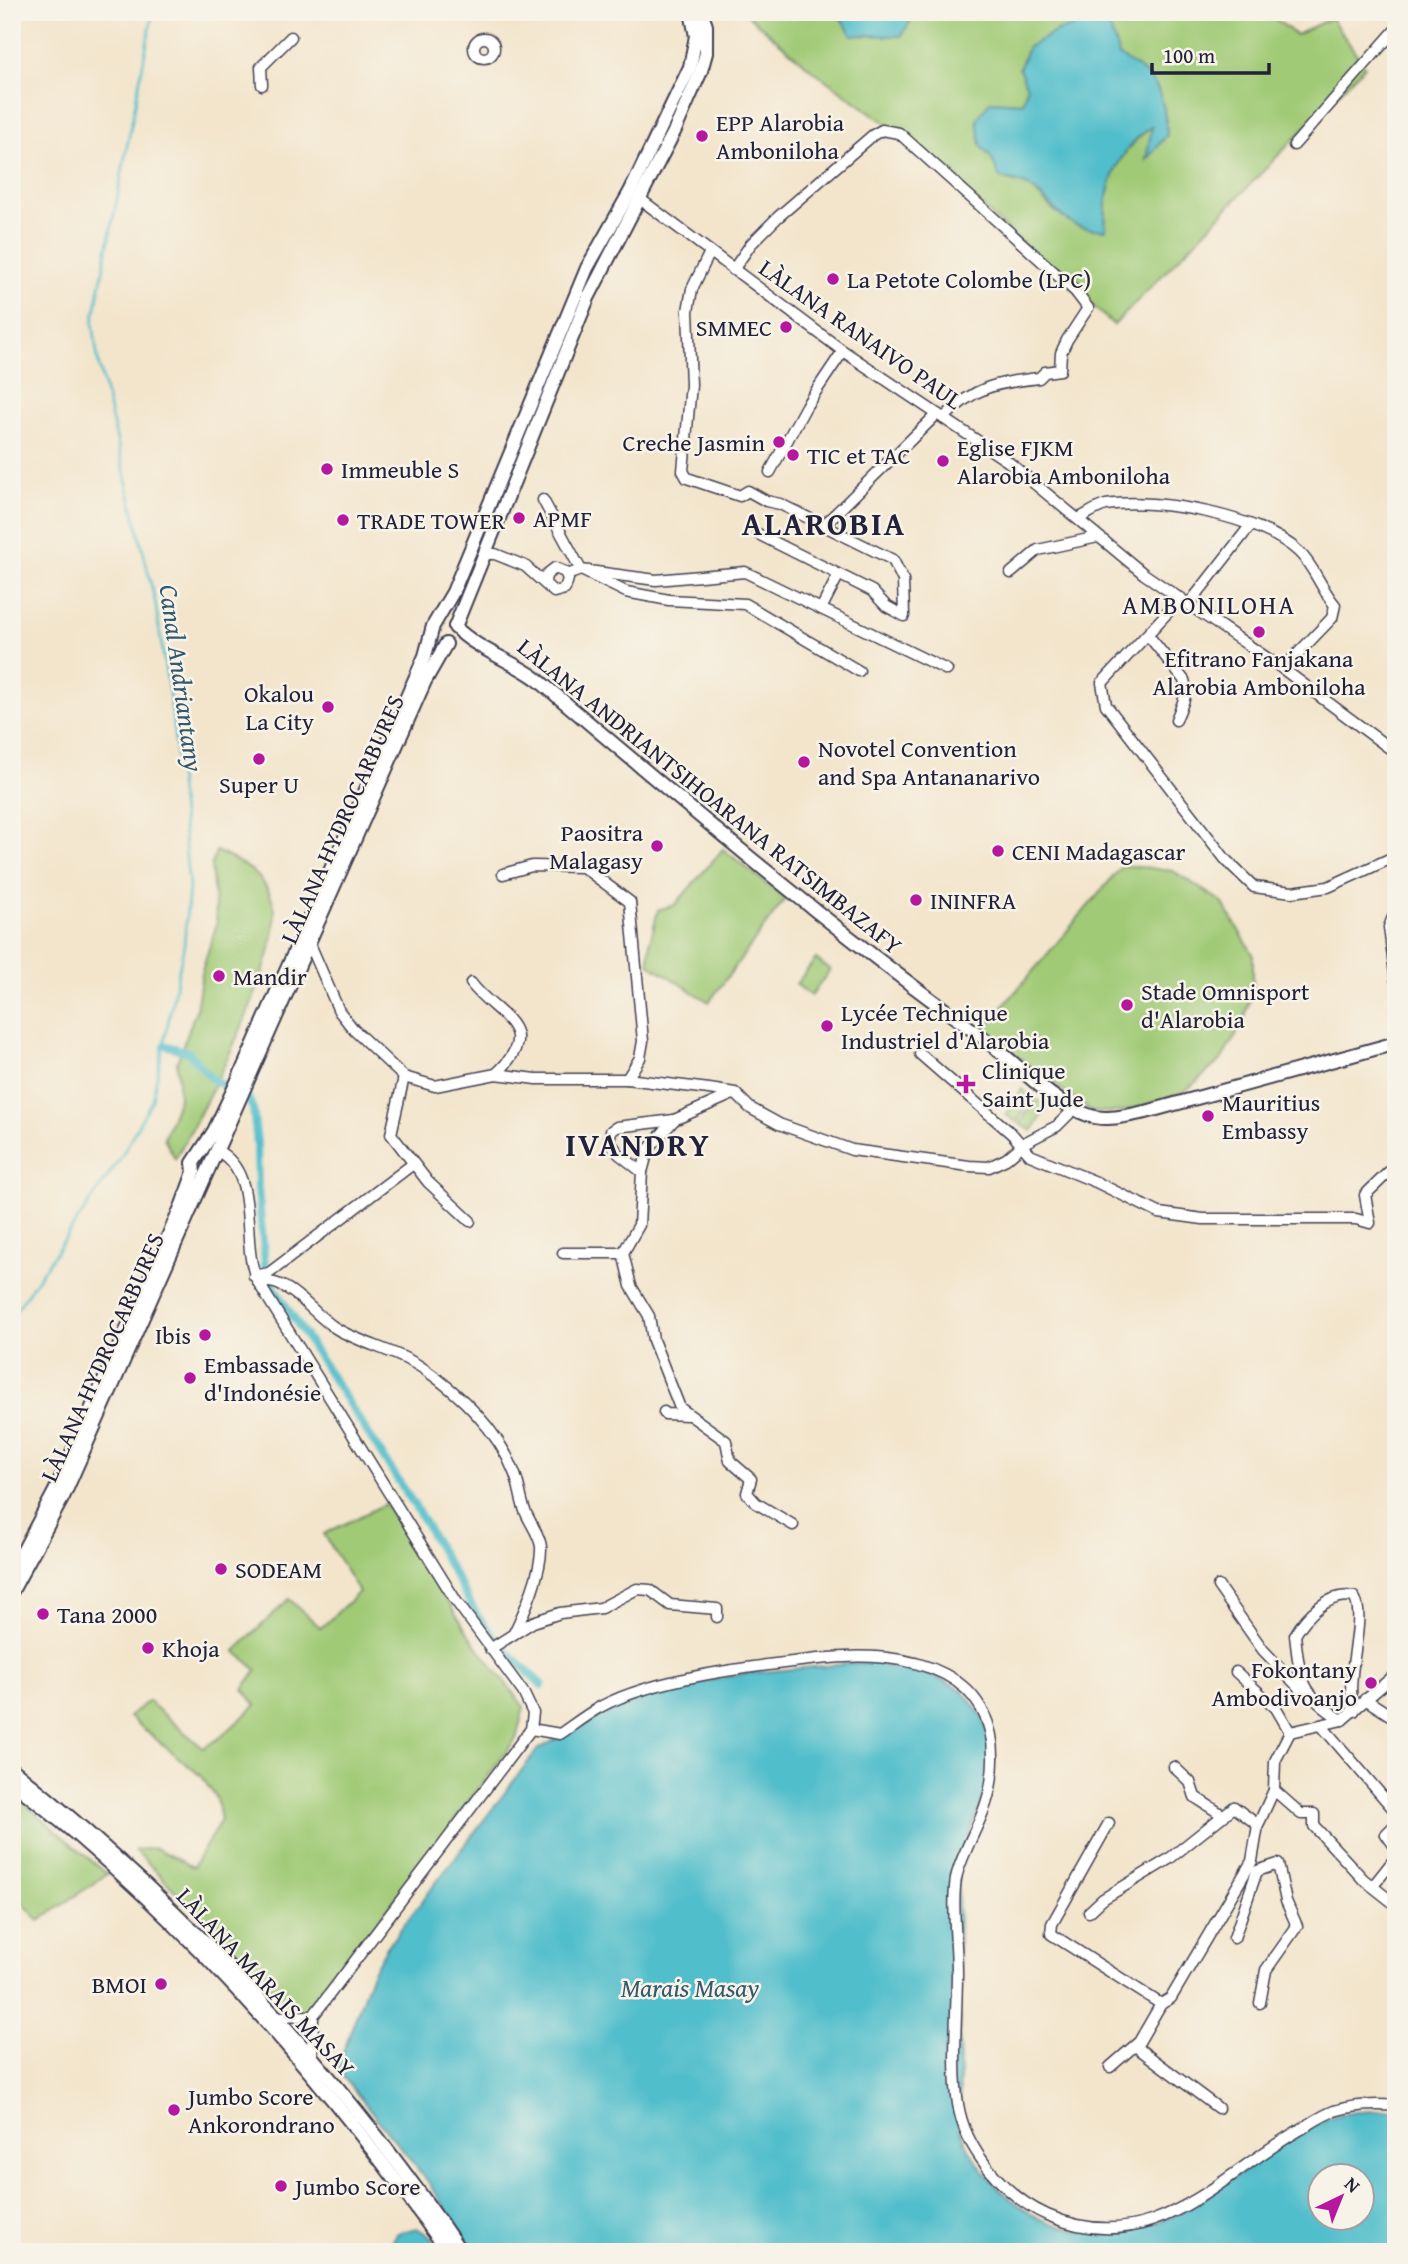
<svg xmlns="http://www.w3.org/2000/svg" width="1408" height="2264" viewBox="0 0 1408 2264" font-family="'Gentium Book Plus',serif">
  <rect width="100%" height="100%" fill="#f7f3e8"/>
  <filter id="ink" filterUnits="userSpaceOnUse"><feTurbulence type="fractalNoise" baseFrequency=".0143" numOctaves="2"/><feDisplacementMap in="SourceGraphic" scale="14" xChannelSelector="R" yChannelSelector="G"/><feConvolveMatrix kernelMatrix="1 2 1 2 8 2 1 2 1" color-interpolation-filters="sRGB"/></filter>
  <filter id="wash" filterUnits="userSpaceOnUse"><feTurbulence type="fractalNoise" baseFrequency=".00686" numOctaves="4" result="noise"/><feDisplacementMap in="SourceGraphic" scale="28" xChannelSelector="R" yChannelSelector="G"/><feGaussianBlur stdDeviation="1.57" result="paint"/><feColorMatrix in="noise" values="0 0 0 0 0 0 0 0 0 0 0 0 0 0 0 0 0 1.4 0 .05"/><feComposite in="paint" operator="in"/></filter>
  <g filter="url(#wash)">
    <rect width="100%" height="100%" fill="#f3e5cc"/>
    <!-- green -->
    <g fill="#a0ca76" stroke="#617658" stroke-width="2" fill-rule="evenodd">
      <path d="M744 12H837L852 35 901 36 916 12H1273V17L1296 35 1331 18 1365 66 1114 325 899 133 812 70ZM1118 56C1159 79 1163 90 1167 135L1146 159 1153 126C1119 150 1101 188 1106 230L1055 212 1030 186 1000 178 992 159 990 101 1023 103 1027 87Z"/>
      <polygon points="723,849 785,899 709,1002 649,964 650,942 658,910 675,905"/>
      <path d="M216 851C243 864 262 871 273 902 289 950 201 1113 175 1159L164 1138 179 1098 177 1062 196 1010 203 967 217 924 211 866Z"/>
      <polygon points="1123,865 1173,871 1222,902 1253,954 1253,988 1244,1021 1221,1060 1184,1092 1123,1112 1092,1112 983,1030"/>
      <polygon points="816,959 830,970 811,996 796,984"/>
      <polygon points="1022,1089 1033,1097 1017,1122 1006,1115"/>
      <polygon points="1036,1099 1048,1106 1032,1131 1020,1124"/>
      <polygon points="385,1504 473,1641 524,1707 516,1739 309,2013 293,2011 135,1850 155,1848 193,1867 221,1820 217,1799 201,1776 129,1717 148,1701 203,1748 221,1737 256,1705 243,1689 257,1670 235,1651 289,1599 321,1628 359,1592 324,1534"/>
      <polygon points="12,1793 107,1874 39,1921 12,1890"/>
    </g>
    <!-- water -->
    <g fill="#51becb" stroke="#3a7083" stroke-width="2" fill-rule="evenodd">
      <polygon points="837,12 916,12 901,36 852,35"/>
      <path d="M1087 23 1110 27 1119 56C1159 79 1163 89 1167 135L1146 160 1152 126C1117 150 1102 190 1106 230 1062 230 1062 211 1031 188 1023 182 1009 181 1000 178L992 159 981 146 977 119 990 101 1023 103 1027 87 1019 69 1028 47 1057 31Z"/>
      <path d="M868 1662 935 1676 962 1690 983 1718 992 1752 988 1788 958 1861 960 2128C971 2161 993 2186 1021 2207 1041 2222 1066 2229 1090 2232 1173 2240 1232 2172 1298 2135 1309 2129 1320 2121 1331 2117 1351 2111 1374 2111 1395 2110L1396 2252H475L422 2174 337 2069 371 1975 387 1947 538 1749 631 1699 740 1674ZM1320 2176H1362V2218H1320Z"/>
      <polygon points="417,2228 432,2238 441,2252 384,2252 398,2233"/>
    </g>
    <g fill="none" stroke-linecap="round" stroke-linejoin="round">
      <!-- stream -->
      <polyline stroke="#51becb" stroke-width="2.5" points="12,1316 121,1157 152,1100 184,945 189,887 172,714 155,601 98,361 93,323 153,12"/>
      <!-- canal -->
      <polyline stroke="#51becb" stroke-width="8" points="165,1045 188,1052 212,1079 248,1098 253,1109 257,1143 258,1189 266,1275 418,1511 478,1617 500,1645 542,1685"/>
    </g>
  </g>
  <g filter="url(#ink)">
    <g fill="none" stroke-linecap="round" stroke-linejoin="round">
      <defs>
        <g id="minor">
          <circle cx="484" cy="48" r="10"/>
          <polyline points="262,85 261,67 291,37"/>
          <polyline points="1294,145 1396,29"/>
          <polyline points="640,199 843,351 1006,460 1144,574 1283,669 1396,753"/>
          <polyline points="710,252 692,289 688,311 691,385 683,471 687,478 740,496 748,491 766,501 780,504 893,560 903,580 904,616 886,606 872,591 758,534"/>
          <path d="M733 270 751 244 778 217 873 135 882 130 899 133 1075 291 1088 308 1067 340 1061 353 1060 370 1045 372 1039 378C997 383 974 386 944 418"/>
          <polyline points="770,472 806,406 843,351"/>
          <polyline points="543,500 581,570 656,580 745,572 947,670"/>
          <path d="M1078 519C1086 515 1097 507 1106 505 1157 497 1261 516 1299 552 1314 566 1321 589 1335 605L1332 618 1283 669"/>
          <polyline points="824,525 937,414"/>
          <polyline points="486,554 495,554 525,566 554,592 565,589 568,579 565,572 555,568 546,575 545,582"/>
          <polyline points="1011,573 1038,550 1098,537"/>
          <polyline points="567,575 581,570 626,592 669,600 745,604 859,671"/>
          <polyline points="1181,598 1102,683 1106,705 1226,860 1254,887 1292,892 1328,887 1396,856"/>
          <polyline points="1189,604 1250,526"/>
          <polyline points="822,607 838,576"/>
          <path d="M1148 635 1184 680C1189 696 1181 705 1176 720"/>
          <polyline points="503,874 532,866 583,867 630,902 643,1041 640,1058 627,1079"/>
          <polyline points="1396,910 1389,927 1396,982"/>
          <polyline points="310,944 339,1011 354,1030 404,1077 435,1086 496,1074 536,1079 627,1079 709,1089 735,1093 750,1108 779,1124 852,1150 969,1166 989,1167 1006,1159 1026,1142 1057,1126 1074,1109"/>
          <path d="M471 983C495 1016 546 1027 496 1074"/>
          <polyline points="920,1054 1013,1135 1030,1155 1096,1182 1159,1213 1203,1219 1356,1219 1370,1223 1365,1195 1396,1165"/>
          <polyline points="404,1077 391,1134 428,1182 470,1221"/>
          <polyline points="674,1120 648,1150 642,1172 639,1225 623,1253 631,1286 649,1316 653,1340 680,1408 726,1441 730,1461 751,1479 747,1493 756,1503 793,1525"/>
          <path d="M216 1150C263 1174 238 1242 258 1282L456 1601 523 1692 533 1713 531 1729 313 2016 312 2056"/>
          <polyline points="642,1172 619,1154 609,1141 611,1131 617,1127 674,1120 733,1094"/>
          <polyline points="563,1253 623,1253"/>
          <polyline points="254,1276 269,1273 413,1164"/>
          <path d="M258 1282C291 1277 311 1314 337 1329 365 1345 398 1351 424 1369 460 1394 498 1430 514 1472 519 1483 520 1496 524 1508 528 1521 540 1534 541 1547 542 1571 525 1611 514 1633"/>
          <polyline points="664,1412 665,1414 688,1415"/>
          <polyline points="1218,1586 1263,1650 1309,1698"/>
          <polyline points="490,1649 533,1622 560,1613 601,1608 637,1589 650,1590 670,1605 717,1609 717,1617"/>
          <polyline points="1236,1672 1276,1708 1290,1732"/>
          <polyline points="1365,1699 1396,1719"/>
          <path d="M1342 1720C1302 1695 1300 1681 1295 1635 1306 1616 1329 1592 1354 1597 1368 1618 1343 1678 1354 1711"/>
          <polyline points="1321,1725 1396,1812"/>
          <path d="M531 1729 560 1734C573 1725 586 1715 600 1707 656 1677 755 1666 818 1659 907 1648 1009 1669 991 1783 986 1816 966 1843 957 1874 951 1897 957 1946 957 1972 957 2010 952 2068 958 2104 965 2150 1005 2196 1047 2215 1154 2262 1218 2175 1303 2128 1313 2122 1323 2115 1334 2111 1354 2105 1375 2104 1396 2106"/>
          <polyline points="1174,1767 1190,1782 1195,1797 1224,1816"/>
          <polyline points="1274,1790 1301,1814 1314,1814 1314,1826 1363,1879 1396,1905"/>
          <polyline points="1109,1823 1052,1924 1051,1934 1161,2004"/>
          <polyline points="1396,1824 1386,1834 1396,1848"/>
          <polyline points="1373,1886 1396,1857"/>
          <polyline points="1089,1912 1103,1899 1169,1859 1234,1807 1258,1825"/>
          <polyline points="1234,1938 1257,1871 1278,1864 1286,1901 1297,1926 1266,1970 1260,2003"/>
          <polyline points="275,2017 313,2016"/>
          <polyline points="1135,2046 1218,2108"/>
          <polyline points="1110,2067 1139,2042 1161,2004 1171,1998 1252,1861 1258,1825 1274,1790 1275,1761 1290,1732 1342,1720 1396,1674"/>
        </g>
        <g id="major">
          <path d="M455 627C478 650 511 660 537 679 681 801 825 924 978 1034 1014 1060 1047 1100 1088 1115 1106 1122 1128 1115 1146 1112L1396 1043"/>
          <polyline points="455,627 588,298 675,130 701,71 706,53 706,26 702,12"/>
          <polyline points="12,1572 55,1491 182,1205 194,1172 193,1163 214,1131 238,1080 425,656 433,626 453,592 587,268 630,192 690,67 696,36 691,12"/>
          <polyline points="12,1591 63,1497 425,681 446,644"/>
          <path d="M12 1769C183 1907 338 2069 461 2252"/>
          <path d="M12 1782C181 1913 325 2078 448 2252"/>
        </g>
      </defs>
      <!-- minor casing -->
      <use href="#minor" stroke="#413f51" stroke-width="13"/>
      <!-- major casing -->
      <use href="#major" stroke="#413f51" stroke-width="16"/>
      <!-- minor -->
      <use href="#minor" stroke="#fff" stroke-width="10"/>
      <!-- major -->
      <use href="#major" stroke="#fff" stroke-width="12"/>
    </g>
  </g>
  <!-- markers -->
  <g fill="#b5179e" stroke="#f7f3e8" stroke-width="2.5">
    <circle cx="702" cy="136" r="7"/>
    <circle cx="833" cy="279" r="7"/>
    <circle cx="786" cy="327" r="7"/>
    <circle cx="779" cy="442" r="7"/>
    <circle cx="793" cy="455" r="7"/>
    <circle cx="943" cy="461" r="7"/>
    <circle cx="327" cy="469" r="7"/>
    <circle cx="519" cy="518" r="7"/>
    <circle cx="343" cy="520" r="7"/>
    <circle cx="1259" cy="632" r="7"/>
    <circle cx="328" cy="707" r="7"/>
    <circle cx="259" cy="759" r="7"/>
    <circle cx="804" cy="762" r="7"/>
    <circle cx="657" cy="846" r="7"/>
    <circle cx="998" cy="851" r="7"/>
    <circle cx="916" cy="900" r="7"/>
    <circle cx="219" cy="976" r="7"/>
    <circle cx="1127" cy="1005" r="7"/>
    <circle cx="827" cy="1026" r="7"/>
    <path d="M962.5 1073.5h7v7h7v7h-7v7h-7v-7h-7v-7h7z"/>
    <circle cx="1208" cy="1116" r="7"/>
    <circle cx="205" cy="1335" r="7"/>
    <circle cx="190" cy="1378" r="7"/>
    <circle cx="221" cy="1569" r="7"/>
    <circle cx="43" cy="1614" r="7"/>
    <circle cx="148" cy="1648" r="7"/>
    <circle cx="1371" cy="1683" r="7"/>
    <circle cx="161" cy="1984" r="7"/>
    <circle cx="174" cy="2110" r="7"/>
    <circle cx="281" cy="2186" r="7"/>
  </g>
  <g text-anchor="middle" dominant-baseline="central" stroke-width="5" stroke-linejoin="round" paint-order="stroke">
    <!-- poi labels -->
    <g font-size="24" fill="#22223b" stroke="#f7f3e8" text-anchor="start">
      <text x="716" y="122">EPP Alarobia<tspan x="716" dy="28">Amboniloha</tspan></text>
      <text x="847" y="279">La Petote Colombe (LPC)</text>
      <text x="772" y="327" text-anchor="end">SMMEC</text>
      <text x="765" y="442" text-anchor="end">Creche Jasmin</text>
      <text x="957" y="447">Eglise FJKM<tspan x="957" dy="28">Alarobia Amboniloha</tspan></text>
      <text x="807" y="455">TIC et TAC</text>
      <text x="341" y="469">Immeuble S</text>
      <text x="533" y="518">APMF</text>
      <text x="357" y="520">TRADE TOWER</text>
      <text x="1259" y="658" text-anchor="middle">Efitrano Fanjakana<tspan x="1259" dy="28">Alarobia Amboniloha</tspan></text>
      <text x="314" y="693" text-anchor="end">Okalou<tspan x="314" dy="28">La City</tspan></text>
      <text x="818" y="748">Novotel Convention<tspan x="818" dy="28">and Spa Antananarivo</tspan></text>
      <text x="259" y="784" text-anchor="middle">Super U</text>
      <text x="643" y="832" text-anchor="end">Paositra<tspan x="643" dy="28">Malagasy</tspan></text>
      <text x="1012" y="851">CENI Madagascar</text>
      <text x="930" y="900">ININFRA</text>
      <text x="233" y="976">Mandir</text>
      <text x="1141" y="991">Stade Omnisport<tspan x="1141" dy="28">d'Alarobia</tspan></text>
      <text x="841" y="1012">Lycée Technique<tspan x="841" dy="28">Industriel d'Alarobia</tspan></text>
      <text x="982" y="1070">Clinique<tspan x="982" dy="28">Saint Jude</tspan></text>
      <text x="1222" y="1102">Mauritius<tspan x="1222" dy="28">Embassy</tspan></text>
      <text x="191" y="1335" text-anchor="end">Ibis</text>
      <text x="204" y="1364">Embassade<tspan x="204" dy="28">d'Indonésie</tspan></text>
      <text x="235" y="1569">SODEAM</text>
      <text x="57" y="1614">Tana 2000</text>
      <text x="162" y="1648">Khoja</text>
      <text x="1357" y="1669" text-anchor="end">Fokontany<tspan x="1357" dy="28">Ambodivoanjo</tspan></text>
      <text x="147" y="1984" text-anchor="end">BMOI</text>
      <text x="188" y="2096">Jumbo Score<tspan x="188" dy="28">Ankorondrano</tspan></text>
      <text x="295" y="2186">Jumbo Score</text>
    </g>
    <!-- street labels -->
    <g font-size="24" fill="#22223b" stroke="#f7f3e8">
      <text transform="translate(861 334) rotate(35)">LÀLANA RANAIVO PAUL</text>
      <text transform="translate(710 796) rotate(39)">LÀLANA ANDRIANTSIHOARANA RATSIMBAZAFY</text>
      <text transform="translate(342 819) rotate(-66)">LÀLANA HYDROCARBURES</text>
      <text transform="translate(102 1357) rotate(-66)">LÀLANA HYDROCARBURES</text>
      <text transform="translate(266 1982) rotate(47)">LÀLANA MARAIS MASAY</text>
    </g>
    <!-- neighbourhood labels -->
    <g font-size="26" letter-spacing="2" fill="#22223b" stroke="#f7f3e8">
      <text x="1209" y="604">AMBONILOHA</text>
    </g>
    <!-- water labels -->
    <g font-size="26" font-style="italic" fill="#32596d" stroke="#f7f3e8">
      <text transform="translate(182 678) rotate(82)">Canal Andriantany</text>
      <text x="690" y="1987">Marais Masay</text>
    </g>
    <!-- district labels -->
    <g font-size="32" font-weight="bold" letter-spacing="2" fill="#22223b" stroke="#f7f3e8">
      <text x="824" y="523">ALAROBIA</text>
      <text x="638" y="1144">IVANDRY</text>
    </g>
  </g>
  <!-- margin -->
  <rect width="1408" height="2264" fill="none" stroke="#f7f3e8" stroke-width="42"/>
  <!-- north arrow -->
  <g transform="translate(1341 2197) rotate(43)"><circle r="33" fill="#f7f3e8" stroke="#a29fa3" stroke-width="2"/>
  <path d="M0-5L12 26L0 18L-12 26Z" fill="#b5179e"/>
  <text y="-10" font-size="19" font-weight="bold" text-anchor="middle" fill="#22223b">N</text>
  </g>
  <!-- scale -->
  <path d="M1152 63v10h117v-10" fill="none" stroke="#22223b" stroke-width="3.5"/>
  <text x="1163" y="63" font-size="21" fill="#22223b" stroke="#f7f3e8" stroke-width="5" paint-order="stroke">100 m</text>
</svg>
